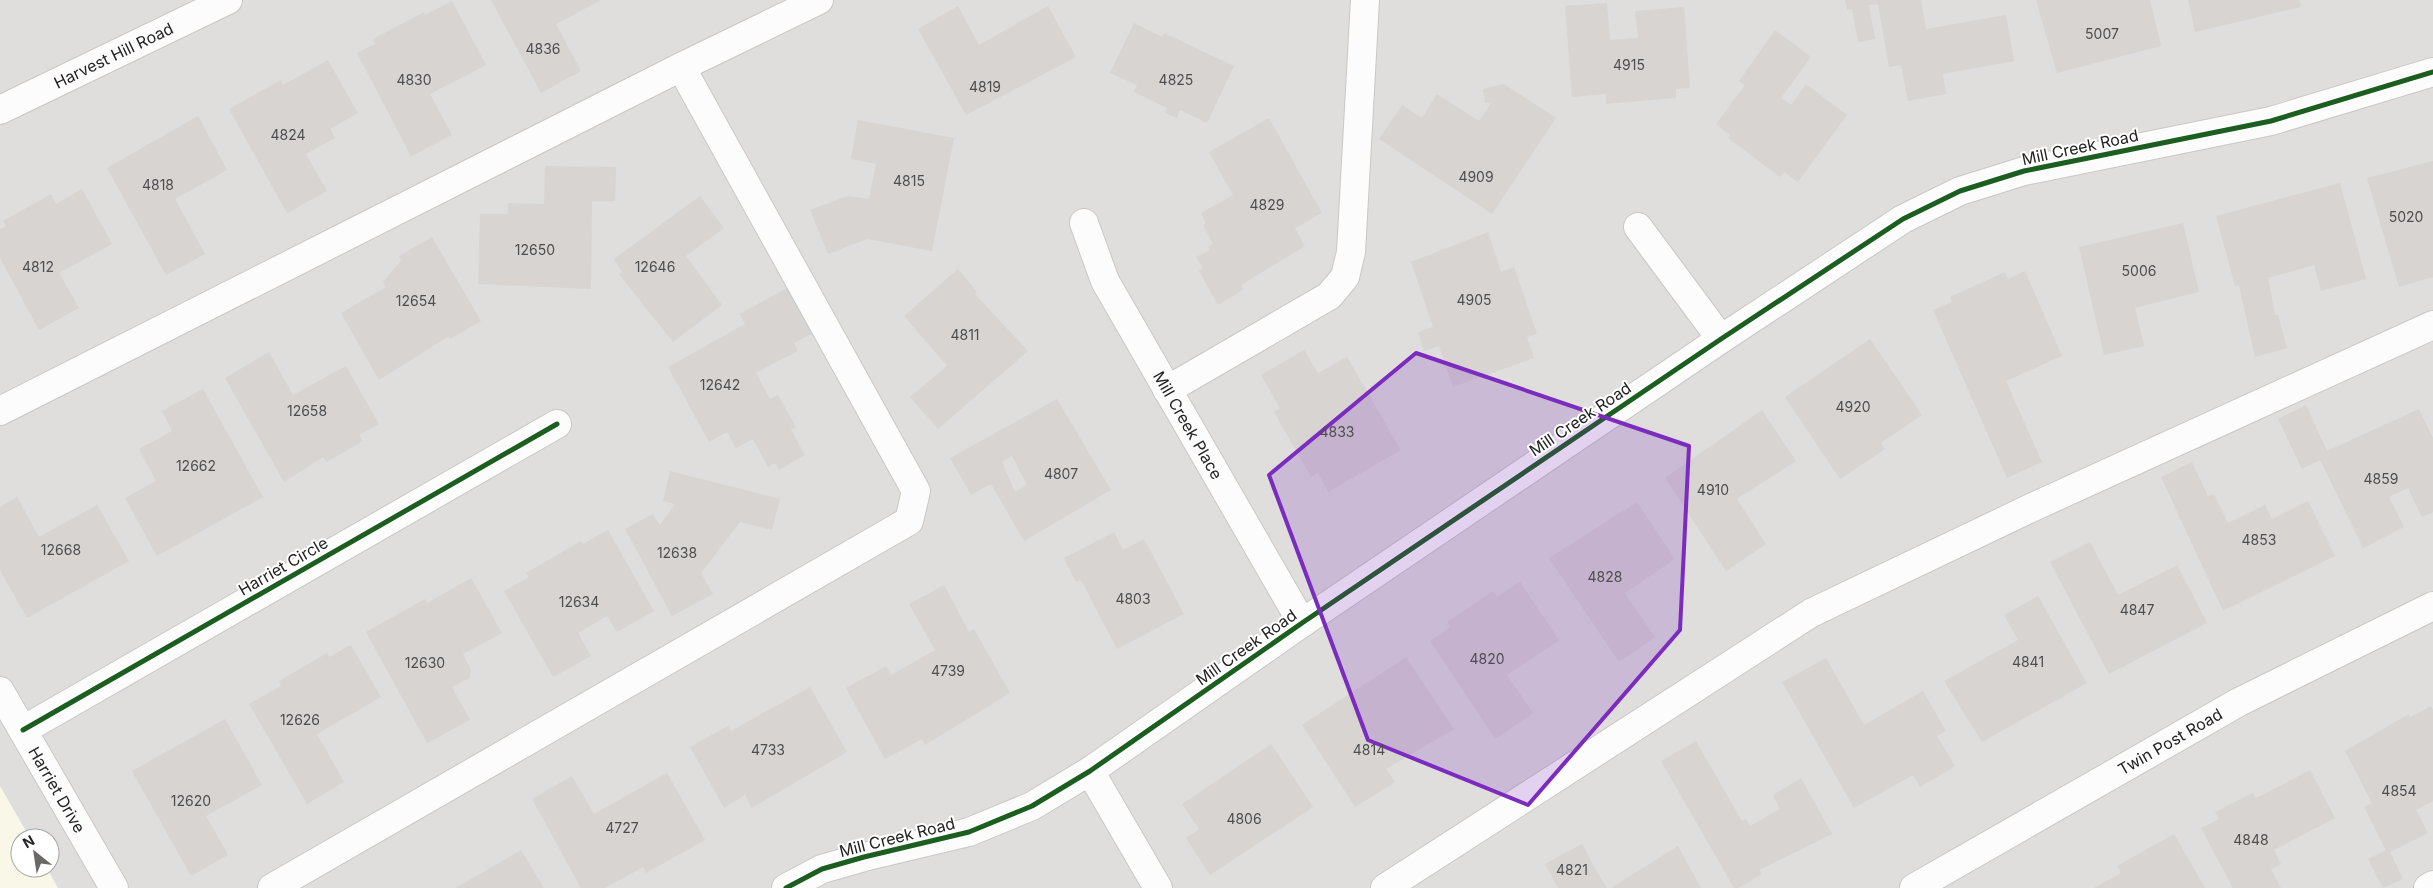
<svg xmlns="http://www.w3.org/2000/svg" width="2433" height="888" viewBox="0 0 2433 888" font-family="Inter,sans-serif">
  <rect width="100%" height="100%" fill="#f0eeeb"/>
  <!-- residential -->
  <path fill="#dfdedc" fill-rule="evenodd" d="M0 0H2433V888H0ZM20 838H50V868H20Z"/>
  <!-- education -->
  <polygon fill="#f8f7e8" points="0,786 30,838 20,838 20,868 47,868 58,888 0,888"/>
  <!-- building -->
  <g fill="#d7d4d2" fill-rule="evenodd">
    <polygon points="491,0 601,0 556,24 581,71 541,93"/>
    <polygon points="1845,0 1921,0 1926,29 2006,15 2014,61 1943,74 1946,94 1908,101 1901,65 1889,67 1878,4 1869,5 1875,39 1858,42 1852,9 1847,10"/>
    <polygon points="2036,0 2150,0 2161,46 2057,73"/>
    <polygon points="2188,0 2299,0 2301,7 2195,32"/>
    <polygon points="452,1 486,65 430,94 452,135 411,156 357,53 375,44 373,39 424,12 425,15"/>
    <polygon points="1607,3 1610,40 1638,38 1635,11 1684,7 1690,88 1676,89 1676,98 1606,104 1606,94 1572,97 1565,6"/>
    <polygon points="958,6 979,45 1048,6 1076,57 966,115 918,29"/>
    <polygon points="1134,23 1162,37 1164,33 1234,66 1207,123 1180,110 1177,118 1165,113 1167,108 1134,92 1137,85 1110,73"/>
    <polygon points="1775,30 1811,57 1781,98 1791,105 1806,84 1847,115 1798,182 1784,172 1780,177 1728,138 1730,135 1716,124 1745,85 1739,81"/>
    <polygon points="328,60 358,113 330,129 335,138 306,154 327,191 287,213 229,109 281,80 283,85"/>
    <polygon points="1504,84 1556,118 1492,214 1379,139 1402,105 1422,118 1437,94 1479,121 1492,102 1485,103 1483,89"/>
    <polygon points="198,116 227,170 175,199 205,254 166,275 107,168"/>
    <polygon points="1269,118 1322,213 1295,228 1305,246 1241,285 1243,290 1218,305 1199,271 1203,268 1196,257 1210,250 1208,247 1213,244 1203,225 1206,223 1201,213 1233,195 1209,152"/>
    <polygon points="858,120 954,138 932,251 867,239 828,254 810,210 848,196 869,199 876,164 851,159"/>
    <polygon points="2433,161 2433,277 2399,287 2367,178"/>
    <polygon points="545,166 616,167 615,201 592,201 591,289 478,284 480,214 508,214 508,203 544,204"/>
    <polygon points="2340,183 2366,279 2321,291 2314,265 2268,278 2275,315 2278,315 2287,348 2255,357 2239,286 2235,286 2216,216"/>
    <polygon points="82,189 112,244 59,273 79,308 39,330 0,258 0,229 6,226 3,221 51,194 56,204"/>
    <polygon points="700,196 724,228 686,256 722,305 673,342 619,274 622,272 614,259"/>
    <polygon points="2183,223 2199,292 2135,308 2144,346 2104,355 2079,247"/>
    <polygon points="1488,232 1501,272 1514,267 1537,334 1527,337 1534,358 1453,387 1439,346 1424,351 1418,332 1433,327 1411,262"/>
    <polygon points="432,237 481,321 450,339 449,336 379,380 341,313 386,287 383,282 401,261 399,256"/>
    <polygon points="958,269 977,292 975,294 1028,351 938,429 910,397 947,366 904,316"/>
    <polygon points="2025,271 2062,356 2006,381 2042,462 2007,478 1933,310 1952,302 1950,297 2005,272 2008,279"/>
    <polygon points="794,284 819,330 794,343 798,351 756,373 770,399 778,395 796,427 791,430 805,455 779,470 775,463 768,467 753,439 736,448 727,432 709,442 668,367 745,324 740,314"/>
    <polygon points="1870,339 1922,415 1881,443 1885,449 1840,479 1785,397"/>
    <polygon points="1304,350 1318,373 1347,357 1401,450 1328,492 1318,473 1311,477 1274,412 1280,408 1261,375"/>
    <polygon points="269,352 293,395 346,366 379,424 359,435 363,441 327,462 323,457 284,482 225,378"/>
    <polygon points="203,389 263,497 157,556 125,498 156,481 139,449 172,431 162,411"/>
    <path d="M1057 399 1111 490 1024 541 991 484 971 495 950 458ZM1012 456 1027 485 1015 492 1002 462Z"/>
    <polygon points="2306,405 2327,451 2419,409 2433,438 2433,512 2422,517 2408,488 2389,497 2404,527 2363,548 2320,460 2302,469 2278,419"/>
    <polygon points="1762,410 1796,461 1737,499 1766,544 1726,571 1665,478"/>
    <polygon points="2192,462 2208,496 2214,494 2228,523 2265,505 2272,519 2308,501 2335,556 2223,611 2161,477"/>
    <polygon points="670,471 780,499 772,530 740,522 701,573 713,594 672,616 625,529 653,514 660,525 675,504 663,501"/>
    <polygon points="17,497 39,537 97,505 129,561 27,618 0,570 0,507"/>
    <polygon points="1637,502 1675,559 1625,593 1655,637 1619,662 1549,558"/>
    <polygon points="608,530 654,611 617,632 607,616 578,633 591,656 553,677 504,591 529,577 526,573 581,541 583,544"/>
    <polygon points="1114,532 1123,550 1144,539 1184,614 1117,649 1081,580 1076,582 1064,558"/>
    <polygon points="2090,542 2118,595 2177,565 2207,623 2109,674 2050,562"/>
    <polygon points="471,578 502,633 463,654 471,670 469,678 452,687 470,720 427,743 366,632 425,599 427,603"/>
    <polygon points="1520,582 1559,640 1507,675 1533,713 1495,739 1430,641 1450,627 1447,622 1493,591 1497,597"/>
    <polygon points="944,585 969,632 974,629 1010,693 925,745 922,739 885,759 846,688 886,666 891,675 935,650 909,604"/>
    <polygon points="2038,596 2087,683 1982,742 1944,681 2018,640 2004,615"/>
    <polygon points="351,645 381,697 317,734 344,782 307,804 249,704 281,686 279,681 327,653 329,657"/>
    <polygon points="1406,657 1454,729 1386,769 1395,782 1355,807 1302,725"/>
    <polygon points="1826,658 1864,725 1923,691 1946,731 1937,736 1955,766 1920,787 1913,775 1854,808 1782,682"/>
    <polygon points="810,687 847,752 752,808 745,795 724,808 690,747 728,726 731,731"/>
    <polygon points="2431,706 2433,710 2433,801 2416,810 2428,833 2390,852 2403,879 2383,888 2368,859 2386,850 2364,807 2372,803 2345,751 2409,714 2410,717"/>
    <polygon points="225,719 262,785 206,816 228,855 191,876 132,771"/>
    <polygon points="1696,741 1742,821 1746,819 1750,826 1780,809 1773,795 1801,778 1832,834 1759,870 1762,874 1738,888 1734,888 1661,761"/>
    <polygon points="1271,744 1313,807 1210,875 1186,838 1199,829 1182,804"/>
    <polygon points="2310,770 2335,818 2274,850 2281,864 2271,869 2281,888 2233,888 2201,828 2219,819 2215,812 2253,793 2256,798"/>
    <polygon points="667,773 705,840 646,873 643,867 605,888 581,888 532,799 572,776 594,814"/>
    <polygon points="2174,834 2205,888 2094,888 2121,873 2117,866"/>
    <polygon points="1582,844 1598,874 1607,888 1558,888 1545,864"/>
    <polygon points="1678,846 1701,888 1611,888"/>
    <polygon points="521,850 544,888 456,888"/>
  </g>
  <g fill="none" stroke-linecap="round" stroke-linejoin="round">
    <defs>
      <g id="minor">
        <path id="s1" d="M0 110 228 0"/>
        <path id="s2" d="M1084 223 1105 281 1302 623"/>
        <polyline points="1638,227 1721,339"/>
        <polyline points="1167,390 1329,296 1345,277 1351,252 1365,0"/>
        <polyline points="0,411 681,67 819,0"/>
        <path id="s3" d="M0 691 114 888"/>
        <polyline points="23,730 557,424"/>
        <polyline points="1090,771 1158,888"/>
        <polyline points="272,888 909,521 916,491 681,67"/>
        <polyline points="786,888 822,869 864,857 969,832 1032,806 1090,771 1302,623 1721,339 1903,219 1960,191 2024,171 2271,121 2433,72"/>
        <polyline points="1385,888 1811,613 2033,507 2433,325"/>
        <path id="s4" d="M1914 888 2239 702 2433 606"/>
        <polyline points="2428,888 2433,885"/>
      </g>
    </defs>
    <!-- minor casing -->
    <use href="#minor" stroke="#c9c8c7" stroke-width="30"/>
    <!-- minor -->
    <use href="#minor" stroke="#fdfcfc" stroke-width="28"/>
    <defs>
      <g id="cycleway">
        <polyline points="23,730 557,424"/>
        <polyline points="786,888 822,869 864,857 969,832 1032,806 1090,771 1302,623 1721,339 1903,219 1960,191 2024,171 2271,121 2433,72"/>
      </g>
    </defs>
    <!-- cycleway casing -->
    <use href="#cycleway" stroke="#fff" stroke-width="8"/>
    <!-- cycleway -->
    <use href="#cycleway" stroke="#1b5e20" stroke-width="5"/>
  </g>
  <!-- marked area -->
  <path fill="#7b2cbf" fill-opacity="0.2" stroke="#7b2cbf" stroke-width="4" stroke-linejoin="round" d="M1416 353 1689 446 1680 630 1528 805 1368 740 1269 475Z"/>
  <g text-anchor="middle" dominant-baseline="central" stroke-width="4" stroke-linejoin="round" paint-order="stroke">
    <!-- number labels -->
    <g font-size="14" fill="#4f4e4e">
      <text x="2102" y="33">5007</text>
      <text x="543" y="48">4836</text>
      <text x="1629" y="64">4915</text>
      <text x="414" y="79">4830</text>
      <text x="1176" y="79">4825</text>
      <text x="985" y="86">4819</text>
      <text x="288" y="134">4824</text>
      <text x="1476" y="176">4909</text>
      <text x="909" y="180">4815</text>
      <text x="158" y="184">4818</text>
      <text x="1267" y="204">4829</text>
      <text x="2406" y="216">5020</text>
      <text x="535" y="249">12650</text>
      <text x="38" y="266">4812</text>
      <text x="655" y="266">12646</text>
      <text x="2139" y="270">5006</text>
      <text x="1474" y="299">4905</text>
      <text x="416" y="300">12654</text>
      <text x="965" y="334">4811</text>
      <text x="720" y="384">12642</text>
      <text x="1853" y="406">4920</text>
      <text x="307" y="410">12658</text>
      <text x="1337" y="431">4833</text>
      <text x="196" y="465">12662</text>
      <text x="1061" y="473">4807</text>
      <text x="2381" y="478">4859</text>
      <text x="1713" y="489">4910</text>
      <text x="2259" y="539">4853</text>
      <text x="61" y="549">12668</text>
      <text x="677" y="552">12638</text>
      <text x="1605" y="576">4828</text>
      <text x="1133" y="598">4803</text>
      <text x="579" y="601">12634</text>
      <text x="2137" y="609">4847</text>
      <text x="1487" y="658">4820</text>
      <text x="2028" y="661">4841</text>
      <text x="425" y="662">12630</text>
      <text x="948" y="670">4739</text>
      <text x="300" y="719">12626</text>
      <text x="768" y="749">4733</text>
      <text x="1369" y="749">4814</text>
      <text x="2399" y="790">4854</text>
      <text x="191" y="800">12620</text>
      <text x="1244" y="818">4806</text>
      <text x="622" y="827">4727</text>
      <text x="2251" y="839">4848</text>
      <text x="1572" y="869">4821</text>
    </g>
    <!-- street labels -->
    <g font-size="16" fill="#222" stroke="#fff">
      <text stroke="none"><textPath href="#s1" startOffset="126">Harvest Hill Road</textPath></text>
      <text transform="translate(2080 147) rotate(-12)">Mill Creek Road</text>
      <text transform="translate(1580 419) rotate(-34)">Mill Creek Road</text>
      <text stroke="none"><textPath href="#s2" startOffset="228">Mill Creek Place</textPath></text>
      <text transform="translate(283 566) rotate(-30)">Harriet Circle</text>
      <text transform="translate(1246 647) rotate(-35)">Mill Creek Road</text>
      <text stroke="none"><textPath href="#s4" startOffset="295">Twin Post Road</textPath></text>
      <text stroke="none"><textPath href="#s3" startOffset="114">Harriet Drive</textPath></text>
      <text transform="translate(897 837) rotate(-14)">Mill Creek Road</text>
    </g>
  </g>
  <!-- north arrow -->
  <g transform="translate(35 853) rotate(330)"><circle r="24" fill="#ffffff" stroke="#a7a7a7"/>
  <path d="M0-4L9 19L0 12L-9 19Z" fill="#6a6968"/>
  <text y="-8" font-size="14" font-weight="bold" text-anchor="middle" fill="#222222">N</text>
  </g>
</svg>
